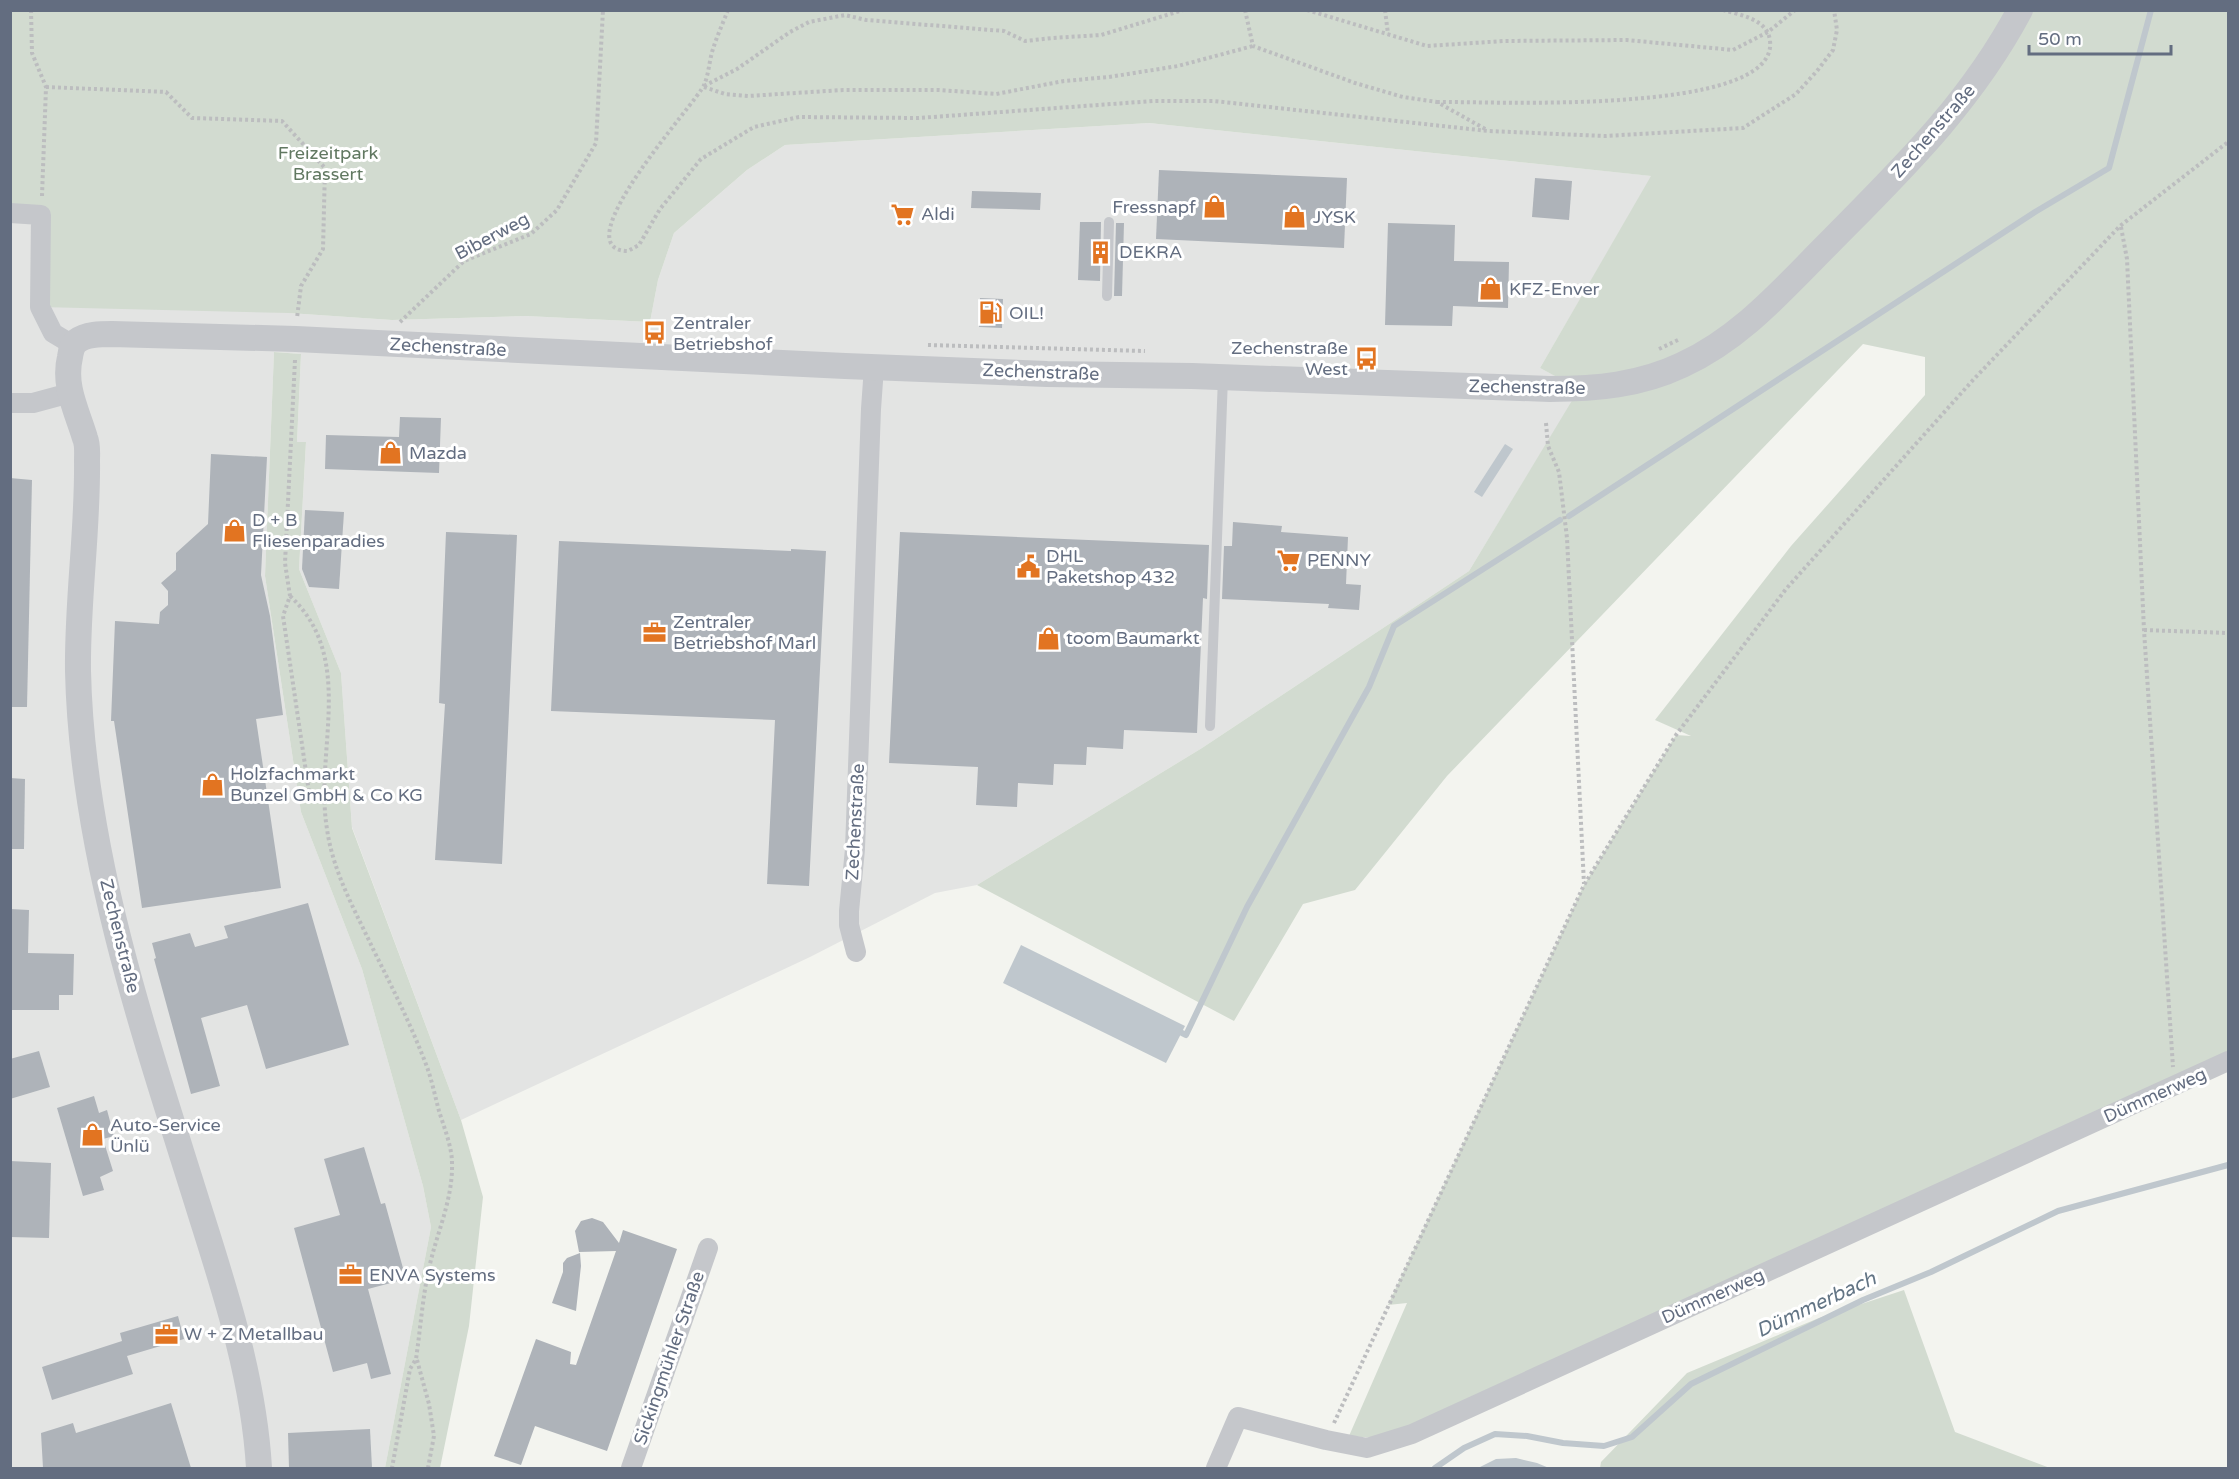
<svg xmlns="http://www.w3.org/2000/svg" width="2239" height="1479" viewBox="0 0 2239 1479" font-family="'Varela Round',sans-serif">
  <rect width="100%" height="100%" fill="#f3f4ef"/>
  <!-- built -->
  <polygon fill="#e3e4e3" points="1149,123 1652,176 1540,368 1580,389 1469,571 1202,748 977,885 935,893 810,957 461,1120 352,827 341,673 299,569 306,443 297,442 301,354 274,352 265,576 301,812 362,969 423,1186 431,1227 385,1468 11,1468 11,213 289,313 392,320 526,316 650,322 658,280 674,233 747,170 785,145"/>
  <!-- green -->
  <g fill="#d2dbd0">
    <polygon points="11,11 2228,11 2228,1054 1696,1294 1399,1430 1374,1438 1349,1436 1407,1303 1388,1305 1584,885 1676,735 1691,736 1655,720 1791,546 1925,395 1925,357 1863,344 1447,776 1355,890 1303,904 1234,1021 977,885 1202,748 1469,571 1579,389 1540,368 1651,176 1149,123 785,145 747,170 674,233 658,280 650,322 526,316 392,320 289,313 40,307 41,215 11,213"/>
    <polygon points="274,352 301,354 297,442 306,442 299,569 341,673 352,828 461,1120 483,1197 469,1326 440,1468 385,1468 431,1227 423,1186 362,969 301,812 265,576"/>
    <polygon points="1904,1290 1955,1432 2050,1468 1600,1468 1601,1462 1687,1373 1819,1318"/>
  </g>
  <!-- water -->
  <g fill="#bfc7cd">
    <polygon points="1505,444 1513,449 1482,497 1474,492"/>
    <polygon points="1021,945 1185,1026 1166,1063 1003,983"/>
    <polygon points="1516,1458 1537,1463 1549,1468 1478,1468 1496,1459"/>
  </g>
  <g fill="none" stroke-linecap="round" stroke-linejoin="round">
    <!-- stream -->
    <g stroke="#bfc7cd" stroke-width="6">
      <polyline points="1569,516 2035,212 2109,168 2151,10"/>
      <polyline points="1182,1033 1186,1035 1247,907 1369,687 1394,626 1560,520"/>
      <polyline points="1435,1468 1464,1448 1495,1434 1527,1436 1563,1443 1604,1446 1632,1437 1691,1384 1863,1300 1931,1272 2058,1211 2228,1165"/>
    </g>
  </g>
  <!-- building -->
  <g fill="#aeb3b9">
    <polygon points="1159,170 1347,178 1344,248 1156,239"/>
    <polygon points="1535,178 1572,181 1569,220 1532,217"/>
    <polygon points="972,191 1041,193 1040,210 971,208"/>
    <polygon points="1080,222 1101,222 1100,281 1078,280"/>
    <polygon points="1116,223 1124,223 1122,296 1114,296"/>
    <polygon points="1388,223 1455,225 1454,261 1509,262 1508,308 1453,306 1452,326 1385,325"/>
    <polygon points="980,298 1003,299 1002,328 979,327"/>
    <polygon points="400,417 441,418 439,473 325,469 326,435 399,437"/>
    <polygon points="211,454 267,457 261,575 270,616 283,715 256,719 281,888 142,908 114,721 111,721 115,621 159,624 160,612 168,605 168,591 161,583 176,570 176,553 208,524"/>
    <polygon points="10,478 32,480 27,707 10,707"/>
    <polygon points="305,510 344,512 339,589 309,587 302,569"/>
    <polygon points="1233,522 1282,526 1281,532 1348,537 1346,584 1361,585 1359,610 1328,608 1329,604 1222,599 1224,546 1232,546"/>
    <polygon points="446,532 517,535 502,864 435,860 445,704 439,703"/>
    <polygon points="900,532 1209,545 1207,599 1203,598 1197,733 1124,730 1123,749 1087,747 1086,765 1054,764 1053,785 1018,783 1017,807 976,805 978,767 889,763"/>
    <polygon points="559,541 791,551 791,549 826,551 809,886 767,884 775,720 551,711"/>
    <polygon points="10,778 25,779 24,849 10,849"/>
    <polygon points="308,903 349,1045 266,1069 247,1005 201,1018 220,1086 191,1094 154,959 156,958 152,943 190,933 195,947 228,938 224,926"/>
    <polygon points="10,909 29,910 28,953 74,954 73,995 59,995 59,1010 10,1010"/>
    <polygon points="39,1051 50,1087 10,1099 10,1059"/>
    <polygon points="94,1096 99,1113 107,1110 114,1136 103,1139 113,1171 100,1177 104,1190 83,1196 57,1108"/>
    <polygon points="364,1147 381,1204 385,1203 406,1279 368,1289 391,1374 371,1379 367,1363 333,1372 294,1228 340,1215 324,1159"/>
    <polygon points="10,1161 51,1163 49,1238 10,1237"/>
    <polygon points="592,1218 603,1222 619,1243 623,1230 677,1249 607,1451 535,1426 521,1465 494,1456 536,1339 571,1352 570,1364 576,1365 616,1251 579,1252 575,1231 581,1221"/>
    <polygon points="580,1253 581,1266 576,1311 552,1303 563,1272 563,1263 567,1258"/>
    <polygon points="178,1316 184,1339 127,1356 133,1374 52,1400 42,1367 122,1341 120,1333"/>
    <polygon points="171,1403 191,1468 43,1468 41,1433 73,1423 76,1433"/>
    <polygon points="370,1429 372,1468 289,1468 288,1433"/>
  </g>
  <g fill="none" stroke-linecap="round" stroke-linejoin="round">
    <!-- path -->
    <g stroke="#bcbdbf" stroke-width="4" stroke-dasharray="3 3" stroke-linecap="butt">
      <polyline points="31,10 32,53 46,87 42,196"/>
      <path d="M728 10C723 23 717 36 713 49 709 61 709 74 704 85 698 101 560 250 628 251L639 245 660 209 701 159 754 127 799 117 919 118 1153 101H1214L1488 131 1605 136 1743 128 1796 94 1817 71 1833 50 1837 30 1834 10"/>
      <polyline points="1245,10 1253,46 1355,83 1403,97 1437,102 1487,130"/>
      <polyline points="1307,10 1427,46 1504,41 1627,40 1733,50 1768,32 1795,10"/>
      <polyline points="1385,10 1388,34"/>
      <polyline points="704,86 737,69 790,32 809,22 845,15 866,20 1004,31 1025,41 1052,38 1101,35 1183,10"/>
      <polyline points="46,87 166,92 192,118 282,121 325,168 323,249 301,286 297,318"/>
      <polyline points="704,87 725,94 748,96 843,90 939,90 996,94 1064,81 1109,77 1178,66 1253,46"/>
      <path d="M1437 102C1485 101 1779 117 1770 41 1768 19 1740 15 1723 10"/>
      <polyline points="2121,227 2127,259 2144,630 2173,1067"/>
      <polyline points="400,322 464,261 531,234 557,210 596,143 603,10"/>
      <polyline points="928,345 1145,351"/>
      <polyline points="1659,349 1680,339"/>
      <polyline points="295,360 285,563 290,596 283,616 309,792 324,801"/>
      <polyline points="1546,423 1548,446 1559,472 1567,538 1584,884"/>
      <path d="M290 596C357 658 314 752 327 829 333 873 356 912 374 951 393 989 412 1027 427 1067 432 1081 435 1096 439 1111 444 1127 452 1147 452 1163 453 1195 440 1226 432 1256 423 1289 421 1325 416 1359L410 1369 392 1468"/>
      <polyline points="2144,630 2228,633"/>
      <polyline points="417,1360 429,1404 434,1436 428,1468"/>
      <polyline points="1334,1423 1584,885 1676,735 1786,589 1973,380 2120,226 2228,142"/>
    </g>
    <!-- service -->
    <g stroke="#c5c7cb" stroke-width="10">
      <polyline points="1107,296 1109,222"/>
      <polyline points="1210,726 1223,377"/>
    </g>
    <!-- minor -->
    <g stroke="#c5c7cb" stroke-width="20">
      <polyline points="10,213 41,215 40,307 53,333 73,345"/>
      <polyline points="10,403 33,403 70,393"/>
      <polyline points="856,952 849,925 849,911 855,849 871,409 874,367"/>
      <polyline points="631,1468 708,1248"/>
      <polyline points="1216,1468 1238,1417 1326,1440 1367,1448 1412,1434 2228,1061"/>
    </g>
    <!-- tertiary -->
    <path stroke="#c5c7cb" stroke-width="26" d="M259 1468C254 1382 228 1300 202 1218 173 1125 142 1032 118 937 96 850 80 760 78 671 77 601 88 531 87 461 87 453 88 445 85 438 77 411 63 386 70 357 71 350 72 345 77 341 86 334 101 334 112 334L296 339 845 366 1047 374 1192 376 1550 389C1596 389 1640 385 1682 365 1741 338 1783 289 1828 244 1901 170 1970 104 2020 10"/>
  </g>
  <!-- icons -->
  <defs>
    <symbol id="shop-bare" viewBox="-9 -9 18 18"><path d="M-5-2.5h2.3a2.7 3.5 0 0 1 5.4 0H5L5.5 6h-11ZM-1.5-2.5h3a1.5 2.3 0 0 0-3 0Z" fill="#e27421" stroke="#fff" stroke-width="2.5" paint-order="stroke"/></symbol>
    <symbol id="supermarket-bare" viewBox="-9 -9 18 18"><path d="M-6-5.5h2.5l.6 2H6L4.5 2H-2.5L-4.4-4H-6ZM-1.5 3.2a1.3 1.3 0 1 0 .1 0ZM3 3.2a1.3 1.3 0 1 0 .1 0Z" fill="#e27421" stroke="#fff" stroke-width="2.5" paint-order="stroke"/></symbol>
    <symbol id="building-bare" viewBox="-9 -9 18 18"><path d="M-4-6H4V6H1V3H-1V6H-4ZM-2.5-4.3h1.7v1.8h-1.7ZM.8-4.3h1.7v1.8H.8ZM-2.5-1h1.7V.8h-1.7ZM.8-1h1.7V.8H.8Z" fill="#e27421" stroke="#fff" stroke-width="2.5" paint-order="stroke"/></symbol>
    <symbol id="fuel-bare" viewBox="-9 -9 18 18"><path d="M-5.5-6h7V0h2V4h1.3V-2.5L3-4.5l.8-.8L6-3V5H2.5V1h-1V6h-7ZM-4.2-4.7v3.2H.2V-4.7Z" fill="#e27421" stroke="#fff" stroke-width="2.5" paint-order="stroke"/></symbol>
    <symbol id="bus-bare" viewBox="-9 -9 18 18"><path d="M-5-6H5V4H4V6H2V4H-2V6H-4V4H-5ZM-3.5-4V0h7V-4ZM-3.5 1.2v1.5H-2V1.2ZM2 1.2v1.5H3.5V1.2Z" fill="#e27421" stroke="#fff" stroke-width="2.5" paint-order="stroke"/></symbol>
    <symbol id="civic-bare" viewBox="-9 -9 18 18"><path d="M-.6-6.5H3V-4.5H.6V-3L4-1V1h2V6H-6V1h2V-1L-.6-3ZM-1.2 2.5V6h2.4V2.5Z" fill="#e27421" stroke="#fff" stroke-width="2.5" paint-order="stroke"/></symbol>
    <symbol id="office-bare" viewBox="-9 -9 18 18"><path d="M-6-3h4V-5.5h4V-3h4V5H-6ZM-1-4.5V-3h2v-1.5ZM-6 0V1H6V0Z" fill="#e27421" stroke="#fff" stroke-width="2.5" paint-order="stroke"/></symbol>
  </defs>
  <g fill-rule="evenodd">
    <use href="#shop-bare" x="1198" y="190" width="33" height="33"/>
    <use href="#supermarket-bare" x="886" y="198" width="33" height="33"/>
    <use href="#shop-bare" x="1278" y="200" width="33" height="33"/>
    <use href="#building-bare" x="1084" y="236" width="33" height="33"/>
    <use href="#shop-bare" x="1474" y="272" width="33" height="33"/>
    <use href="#fuel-bare" x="974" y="296" width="33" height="33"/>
    <use href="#bus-bare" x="638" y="316" width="33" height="33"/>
    <use href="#bus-bare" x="1350" y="342" width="33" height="33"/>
    <use href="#shop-bare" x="374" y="436" width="33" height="33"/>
    <use href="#shop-bare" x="218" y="514" width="33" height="33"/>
    <use href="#supermarket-bare" x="1272" y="544" width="33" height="33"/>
    <use href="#civic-bare" x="1012" y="550" width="33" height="33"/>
    <use href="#office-bare" x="638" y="616" width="33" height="33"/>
    <use href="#shop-bare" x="1032" y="622" width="33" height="33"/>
    <use href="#shop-bare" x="196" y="768" width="33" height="33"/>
    <use href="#shop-bare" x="76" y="1118" width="33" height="33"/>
    <use href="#office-bare" x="334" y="1258" width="33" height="33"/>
    <use href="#office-bare" x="150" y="1318" width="33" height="33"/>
  </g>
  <g text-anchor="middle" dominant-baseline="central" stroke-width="6" stroke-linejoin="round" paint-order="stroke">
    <!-- street labels -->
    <g font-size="18" fill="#636d80" stroke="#fff">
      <text transform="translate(1933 131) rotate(-49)">Zechenstraße</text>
      <text transform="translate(492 236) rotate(-28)">Biberweg</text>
      <text transform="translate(448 347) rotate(3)">Zechenstraße</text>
      <text transform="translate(1041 372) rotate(2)">Zechenstraße</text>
      <text transform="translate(1527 387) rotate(1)">Zechenstraße</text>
      <text transform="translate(855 822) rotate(-87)">Zechenstraße</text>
      <text transform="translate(120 936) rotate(76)">Zechenstraße</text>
      <text transform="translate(2155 1095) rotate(-24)">Dümmerweg</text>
      <text transform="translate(1713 1296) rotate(-24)">Dümmerweg</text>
      <text transform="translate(669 1358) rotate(-71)">Sickingmühler Straße</text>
    </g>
    <!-- park labels -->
    <g font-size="18" fill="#617861" stroke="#fff">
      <text x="328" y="153">Freizeitpark<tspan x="328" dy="21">Brassert</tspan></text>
    </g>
    <!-- poi labels -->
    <g font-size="18" fill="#636d80" stroke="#fff" text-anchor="start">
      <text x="1196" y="207" text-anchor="end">Fressnapf</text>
      <text x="921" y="214">Aldi</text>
      <text x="1313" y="217">JYSK</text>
      <text x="1119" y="252">DEKRA</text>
      <text x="1509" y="289">KFZ-Enver</text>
      <text x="1009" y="313">OIL!</text>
      <text x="673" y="323">Zentraler<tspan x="673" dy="21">Betriebshof</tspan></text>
      <text x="1348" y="348" text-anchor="end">Zechenstraße<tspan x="1348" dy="21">West</tspan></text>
      <text x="409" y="453">Mazda</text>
      <text x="252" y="520">D + B<tspan x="252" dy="21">Fliesenparadies</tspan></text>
      <text x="1046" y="556">DHL<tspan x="1046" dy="21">Paketshop 432</tspan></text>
      <text x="1307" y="560">PENNY</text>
      <text x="673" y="622">Zentraler<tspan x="673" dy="21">Betriebshof Marl</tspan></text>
      <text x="1066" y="638">toom Baumarkt</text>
      <text x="230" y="774">Holzfachmarkt<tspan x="230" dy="21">Bunzel GmbH &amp; Co KG</tspan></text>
      <text x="110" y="1125">Auto-Service<tspan x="110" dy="21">Ünlü</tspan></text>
      <text x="369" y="1275">ENVA Systems</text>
      <text x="184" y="1334">W + Z Metallbau</text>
    </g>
    <!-- water labels -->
    <g font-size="20" font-style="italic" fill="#637585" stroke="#fff">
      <text transform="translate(1816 1305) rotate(-25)">Dümmerbach</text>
    </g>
  </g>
  <!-- border -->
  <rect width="2239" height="1479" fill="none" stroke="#636d80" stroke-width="24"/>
  <!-- scale -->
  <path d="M2029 45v9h142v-9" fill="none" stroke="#636d80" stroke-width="3"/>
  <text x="2038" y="45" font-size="18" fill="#636d80" stroke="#ffffff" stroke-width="4.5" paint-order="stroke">50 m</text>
</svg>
